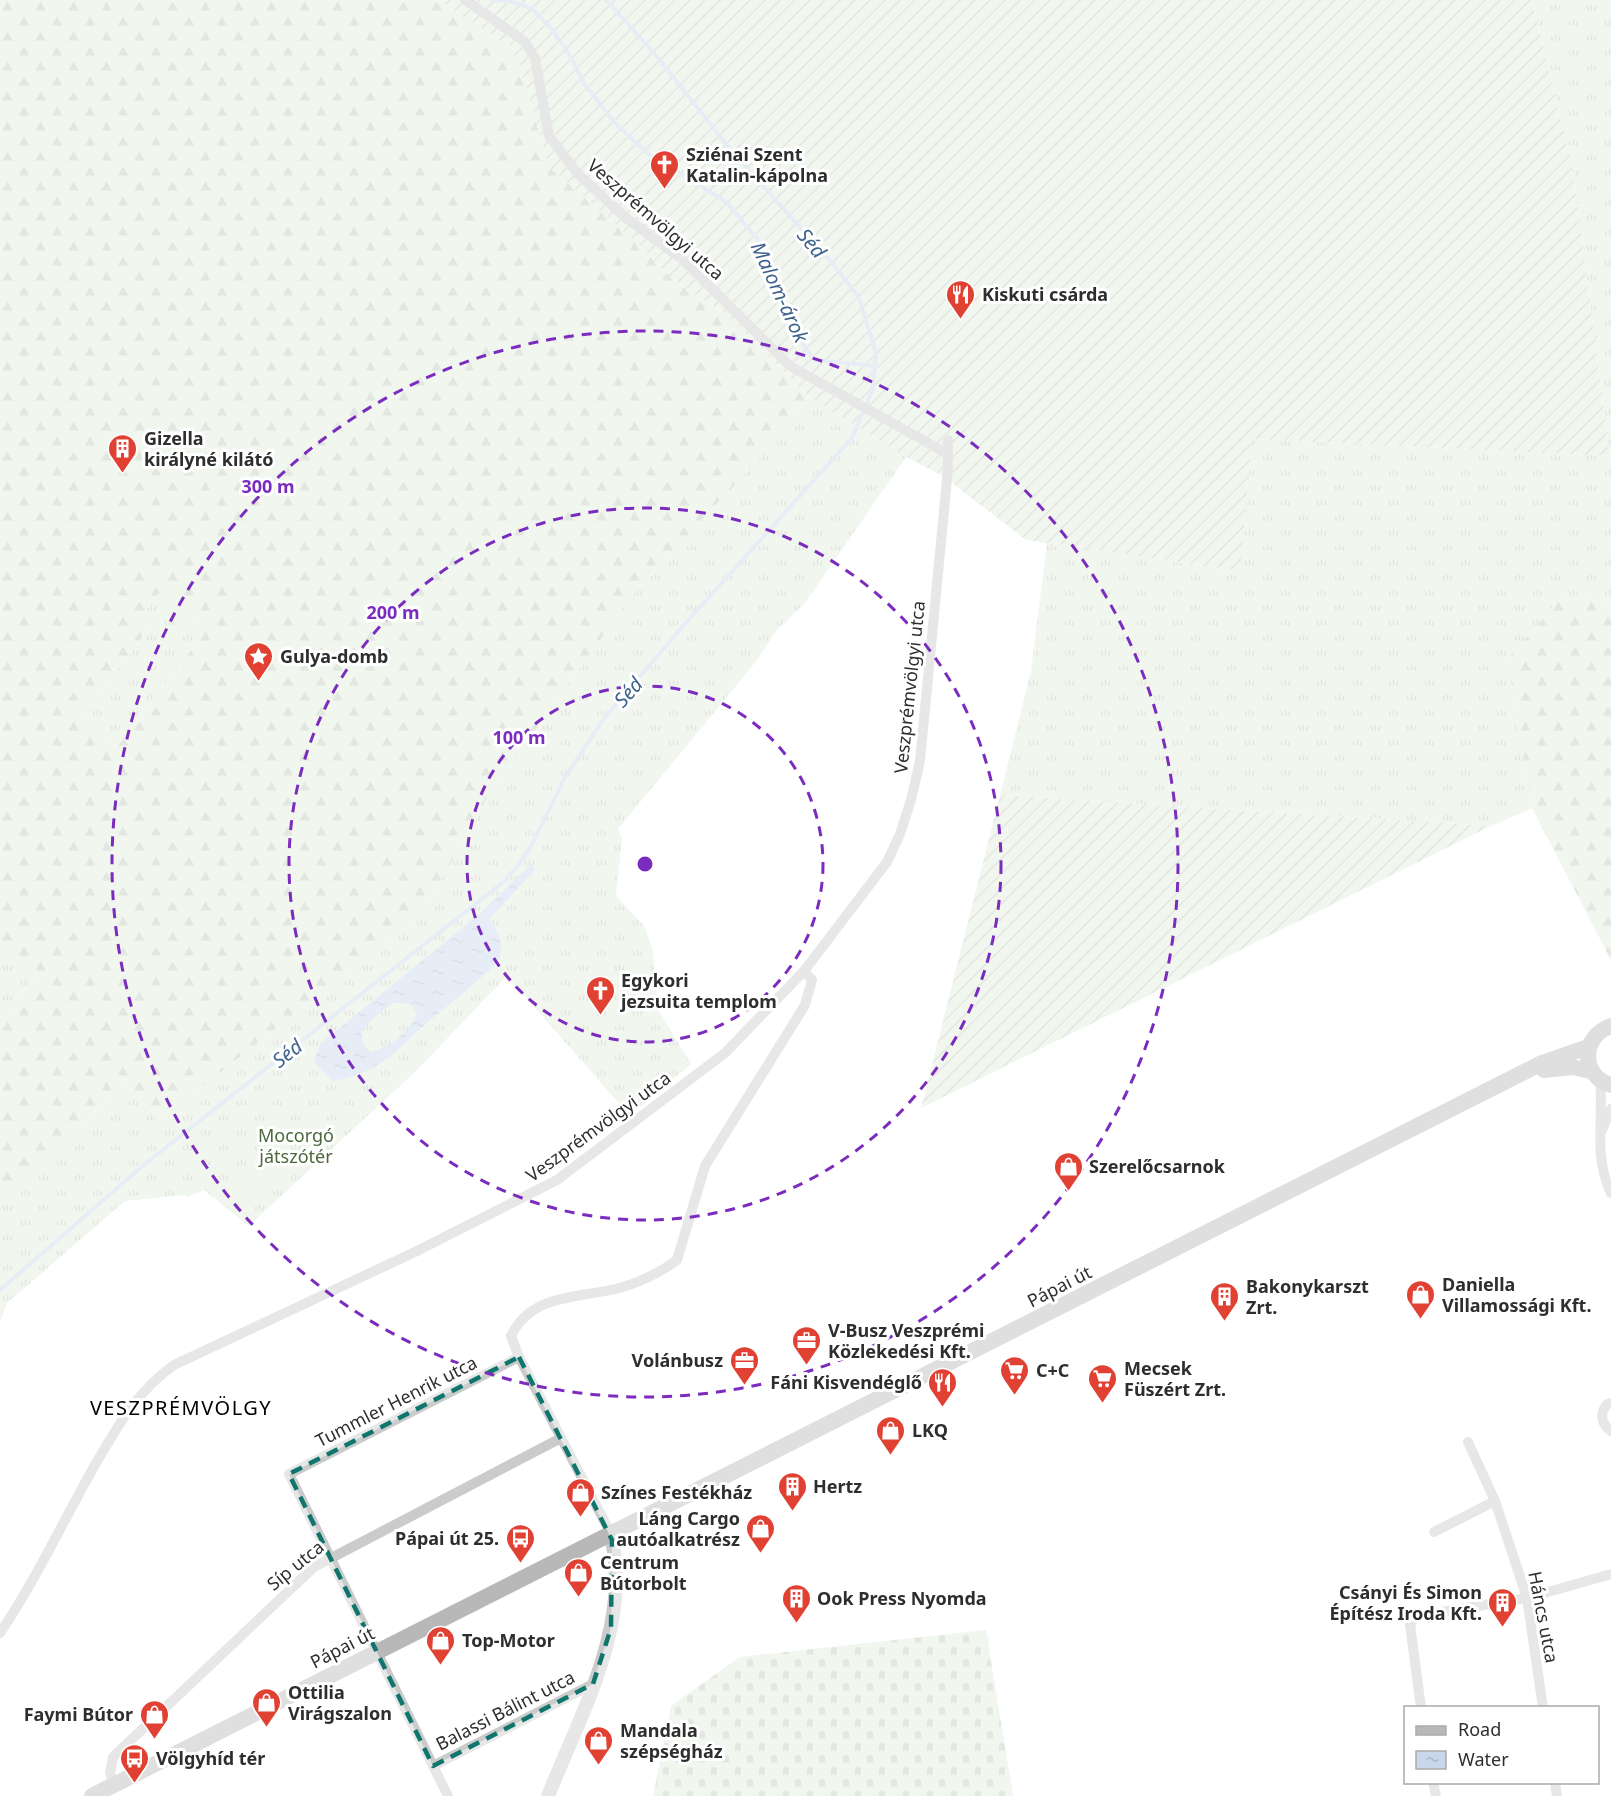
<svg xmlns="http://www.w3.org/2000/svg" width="1611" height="1796" font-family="'Noto Sans',sans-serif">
  <defs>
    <pattern id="grass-tufts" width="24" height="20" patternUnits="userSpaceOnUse" patternTransform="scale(1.5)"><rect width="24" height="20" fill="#e1ebdb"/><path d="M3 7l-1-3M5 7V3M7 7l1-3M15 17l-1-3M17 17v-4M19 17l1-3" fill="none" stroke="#c1cabc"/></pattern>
    <pattern id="forest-firs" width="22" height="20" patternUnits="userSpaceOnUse" patternTransform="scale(1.5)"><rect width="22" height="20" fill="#e1ebdb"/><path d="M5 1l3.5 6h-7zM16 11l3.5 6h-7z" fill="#c1cabc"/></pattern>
    <pattern id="cemetery-stones" width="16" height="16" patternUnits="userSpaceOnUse" patternTransform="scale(1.5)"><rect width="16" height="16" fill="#e1ebdb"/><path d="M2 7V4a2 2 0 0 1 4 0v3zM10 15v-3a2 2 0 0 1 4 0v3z" fill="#c1cabc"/></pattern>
    <pattern id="garden-furrows" width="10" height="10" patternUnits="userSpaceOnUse" patternTransform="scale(1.5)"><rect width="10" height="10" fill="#e1ebdb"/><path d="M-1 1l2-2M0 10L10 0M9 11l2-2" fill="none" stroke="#c1cabc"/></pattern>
    <pattern id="water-ripples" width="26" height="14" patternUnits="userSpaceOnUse" patternTransform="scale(1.5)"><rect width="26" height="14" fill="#c8d8ea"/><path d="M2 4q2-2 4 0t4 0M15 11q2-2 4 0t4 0" fill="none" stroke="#acbac9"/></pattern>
  </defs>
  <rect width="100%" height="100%" fill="#fff"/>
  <g fill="url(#grass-tufts)">
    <path d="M 1532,0 L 1611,0 L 1611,604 L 1566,593 L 1507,659 L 1532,808 L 1491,826 L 1000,795 L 1031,671 L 1047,543 L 1239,571 L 1252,439 L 1610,456 L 1573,170 Z"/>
    <path d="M 809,397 L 906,457 L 805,603 L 777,630 L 754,664 L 618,829 L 622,838 L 616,896 L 645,927 L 653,951 L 658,1009 L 691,1064 L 630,1116 L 507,976 L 417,1070 L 249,1226 L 204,1190 L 188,1197 L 184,1195 L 125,1201 L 7,1303 L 0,1322 L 0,1146 L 81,1125 L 126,1083 L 158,1121 L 422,914 L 489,795 L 630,598 L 751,467 Z"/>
    <path d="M 159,593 L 207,629 L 117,747 L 80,718 L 149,629 L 146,610 Z"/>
    <path d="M 0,944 L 38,970 L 0,1024 Z"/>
  </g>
  <g fill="url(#forest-firs)" fill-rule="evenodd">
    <path d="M 0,0 L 439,0 L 515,50 L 549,167 L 637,243 L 678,284 L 726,314 L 809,397 L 751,467 L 630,598 L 489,795 L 422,914 L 158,1121 L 126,1083 L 0,1199 L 0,1024 L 38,971 L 0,944 ZM 159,593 L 207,629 L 117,747 L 80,718 L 149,629 L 146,610 Z"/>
    <path d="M 1566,593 L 1611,604 L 1611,960 L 1532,808 L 1507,659 Z"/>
  </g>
  <path fill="url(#cemetery-stones)" d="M 986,1630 L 1013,1796 L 653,1796 L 671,1706 L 740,1657 Z"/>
  <g fill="url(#garden-furrows)">
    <path d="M 439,0 L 1532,0 L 1573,170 L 1610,456 L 1252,439 L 1240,571 L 1026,540 L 943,476 L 906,457 L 809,397 L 726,314 L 678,284 L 637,243 L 549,167 L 515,50 Z"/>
    <path d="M 1000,795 L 1491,826 L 921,1108 Z"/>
  </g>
  <path fill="#e1ebdb" d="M 260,1165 L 278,1182 L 245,1218 L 227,1201 Z"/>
  <path fill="url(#water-ripples)" fill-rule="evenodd" d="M 531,864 L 536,869 L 489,919 C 499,933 505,944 498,962 C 476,983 452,1002 428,1022 C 395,1051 379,1074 332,1081 L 314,1062 L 320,1044 L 478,915 ZM 393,1003 C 406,1003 413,1002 417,1015 C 407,1033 391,1047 371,1052 L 365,1047 L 361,1033 L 372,1019 Z"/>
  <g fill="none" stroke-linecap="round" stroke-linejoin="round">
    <g stroke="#c8d8ea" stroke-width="4">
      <path d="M 491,0 L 508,1 L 531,8 L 551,28 L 569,54 L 585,85 L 615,123 L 647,153 L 726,202 L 761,243 L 795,332 L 814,360 L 875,366"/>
      <path d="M 0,1290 L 146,1163 L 501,884 L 517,867 L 532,845 L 565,777 L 605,717 L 683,626 L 852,438 L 873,389 L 876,353 L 859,298 L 834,265 L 730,149 L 655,54 L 606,0"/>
    </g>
    <g stroke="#cbcbcb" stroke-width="10">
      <path d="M 465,0 L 524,41 L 535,58 L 549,136 L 578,174 L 626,218 L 682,259 L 790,366 L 948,454"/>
      <path d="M 1600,1080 C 1604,1118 1593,1157 1611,1193"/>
      <path d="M 1602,1130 L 1611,1109"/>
      <path d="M 1611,1403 L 1607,1404 C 1599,1415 1601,1423 1611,1431"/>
      <path d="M 1468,1442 L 1495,1501 L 1527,1598 L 1543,1708"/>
      <path d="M 610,1532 L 519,1357 L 511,1336 C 531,1294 577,1298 615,1289 C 636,1284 660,1273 677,1260 L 705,1166 L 805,1005 L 812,980 L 804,971"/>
      <path d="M 1434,1532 L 1495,1501"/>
      <path d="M 0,1633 C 36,1580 63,1521 95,1465 C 117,1427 138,1390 174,1365 L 417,1251 L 557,1180 L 725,1053 L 804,971 L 887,862 L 900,834 L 911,800 L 920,761 L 948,469 L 948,440"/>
      <path d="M 1421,1708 L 1410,1624 L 1417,1616 L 1527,1598 L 1611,1574"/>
      <path d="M 433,1766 L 593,1684"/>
      <path d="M 1433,1782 L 1436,1796"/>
      <path d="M 1555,1782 L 1557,1796"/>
      <path d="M 114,1786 L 110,1773 L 113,1757 L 314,1567 L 561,1438"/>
      <path d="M 448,1796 L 289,1474 L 519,1357"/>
    </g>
    <path stroke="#cbcbcb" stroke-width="14" d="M 548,1796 C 580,1715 634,1622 610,1532"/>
    <g stroke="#b8b8b8" stroke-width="16">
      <path d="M 1611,1026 C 1581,1036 1580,1076 1611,1085"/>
      <path d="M 1544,1070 L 1572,1067 L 1591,1071"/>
      <path d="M 92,1796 L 1542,1063 L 1588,1047"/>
    </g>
  </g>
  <path d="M0 0H1611V1796H0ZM 519,1357 L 612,1540 L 611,1628 L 593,1684 L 433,1766 L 289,1474 Z" fill="#fff" fill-opacity=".55" fill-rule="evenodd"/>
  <path fill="none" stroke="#0f766e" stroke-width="4.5" stroke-dasharray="12 8" stroke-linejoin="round" d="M 519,1357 L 612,1540 L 611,1628 L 593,1684 L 433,1766 L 289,1474 Z"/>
  <g fill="none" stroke="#7b2cbf" stroke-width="3" stroke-dasharray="10 8">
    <circle cx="645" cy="864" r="178"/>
    <circle cx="645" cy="864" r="356"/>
    <circle cx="645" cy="864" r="533"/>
  </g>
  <defs>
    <symbol id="church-pin" viewBox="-11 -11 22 30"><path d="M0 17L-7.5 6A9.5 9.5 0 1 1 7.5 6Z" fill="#e14133" stroke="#fff"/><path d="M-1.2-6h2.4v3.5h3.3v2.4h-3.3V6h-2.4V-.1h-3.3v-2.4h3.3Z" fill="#fff"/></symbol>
    <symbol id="restaurant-pin" viewBox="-11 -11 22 30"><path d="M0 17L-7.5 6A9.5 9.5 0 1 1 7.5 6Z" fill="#e14133" stroke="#fff"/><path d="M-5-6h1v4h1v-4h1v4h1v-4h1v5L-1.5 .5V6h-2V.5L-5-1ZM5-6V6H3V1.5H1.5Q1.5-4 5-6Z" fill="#fff"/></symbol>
    <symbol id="building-pin" viewBox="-11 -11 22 30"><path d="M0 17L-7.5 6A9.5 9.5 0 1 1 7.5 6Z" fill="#e14133" stroke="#fff"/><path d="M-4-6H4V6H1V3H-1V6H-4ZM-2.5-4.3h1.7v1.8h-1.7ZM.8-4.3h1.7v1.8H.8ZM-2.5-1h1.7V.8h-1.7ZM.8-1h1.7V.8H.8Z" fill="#fff"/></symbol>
    <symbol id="sight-pin" viewBox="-11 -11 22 30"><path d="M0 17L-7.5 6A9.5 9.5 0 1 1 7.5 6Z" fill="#e14133" stroke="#fff"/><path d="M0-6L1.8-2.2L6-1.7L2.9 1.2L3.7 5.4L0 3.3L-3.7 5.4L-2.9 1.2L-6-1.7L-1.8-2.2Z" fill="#fff"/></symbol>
    <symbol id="shop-pin" viewBox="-11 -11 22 30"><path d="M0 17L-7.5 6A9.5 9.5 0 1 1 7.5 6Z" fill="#e14133" stroke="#fff"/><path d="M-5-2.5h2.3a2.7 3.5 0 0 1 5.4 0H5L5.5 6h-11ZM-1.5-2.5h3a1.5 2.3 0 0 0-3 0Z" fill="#fff"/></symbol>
    <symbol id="office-pin" viewBox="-11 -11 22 30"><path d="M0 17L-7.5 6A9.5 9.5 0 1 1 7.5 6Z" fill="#e14133" stroke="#fff"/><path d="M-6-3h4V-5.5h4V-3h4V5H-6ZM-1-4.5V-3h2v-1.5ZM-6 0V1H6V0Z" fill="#fff"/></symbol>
    <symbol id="supermarket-pin" viewBox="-11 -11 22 30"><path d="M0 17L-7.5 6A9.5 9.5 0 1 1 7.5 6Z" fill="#e14133" stroke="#fff"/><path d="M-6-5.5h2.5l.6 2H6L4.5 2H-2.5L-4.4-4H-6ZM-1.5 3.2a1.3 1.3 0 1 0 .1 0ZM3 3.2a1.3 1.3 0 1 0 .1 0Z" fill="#fff"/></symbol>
    <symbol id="bus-pin" viewBox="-11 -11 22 30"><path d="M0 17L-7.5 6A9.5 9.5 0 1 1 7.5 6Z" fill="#e14133" stroke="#fff"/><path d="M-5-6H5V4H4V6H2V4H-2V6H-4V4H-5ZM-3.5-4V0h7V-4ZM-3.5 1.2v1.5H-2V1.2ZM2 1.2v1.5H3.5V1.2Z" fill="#fff"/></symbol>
  </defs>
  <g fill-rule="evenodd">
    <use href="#church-pin" x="648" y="148" width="33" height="45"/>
    <use href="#restaurant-pin" x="944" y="278" width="33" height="45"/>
    <use href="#building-pin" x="106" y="432" width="33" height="45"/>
    <use href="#sight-pin" x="242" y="640" width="33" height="45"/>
    <use href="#church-pin" x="584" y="974" width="33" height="45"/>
    <use href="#shop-pin" x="1052" y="1150" width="33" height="45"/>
    <use href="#shop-pin" x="1404" y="1278" width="33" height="45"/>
    <use href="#building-pin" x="1208" y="1280" width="33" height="45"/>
    <use href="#office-pin" x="790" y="1324" width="33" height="45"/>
    <use href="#office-pin" x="728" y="1344" width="33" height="45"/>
    <use href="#supermarket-pin" x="998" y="1354" width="33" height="45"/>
    <use href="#supermarket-pin" x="1086" y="1362" width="33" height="45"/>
    <use href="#restaurant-pin" x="926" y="1366" width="33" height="45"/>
    <use href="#shop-pin" x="874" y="1414" width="33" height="45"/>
    <use href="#building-pin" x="776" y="1470" width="33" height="45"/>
    <use href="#shop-pin" x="564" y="1476" width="33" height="45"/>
    <use href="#shop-pin" x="744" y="1512" width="33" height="45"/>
    <use href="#bus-pin" x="504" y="1522" width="33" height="45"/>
    <use href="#shop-pin" x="562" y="1556" width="33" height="45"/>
    <use href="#building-pin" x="780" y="1582" width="33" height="45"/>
    <use href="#building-pin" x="1486" y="1586" width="33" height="45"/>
    <use href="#shop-pin" x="424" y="1624" width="33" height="45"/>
    <use href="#shop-pin" x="250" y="1686" width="33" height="45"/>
    <use href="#shop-pin" x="138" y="1698" width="33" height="45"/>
    <use href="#shop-pin" x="582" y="1724" width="33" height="45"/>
    <use href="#bus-pin" x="118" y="1742" width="33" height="45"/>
  </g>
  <g text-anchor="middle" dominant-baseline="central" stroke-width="6" stroke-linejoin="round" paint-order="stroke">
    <g font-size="18" font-weight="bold" fill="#2e2e2e" stroke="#fff" text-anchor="start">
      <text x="686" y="154">Sziénai Szent<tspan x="686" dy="21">Katalin-kápolna</tspan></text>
      <text x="982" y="294">Kiskuti csárda</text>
      <text x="144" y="438">Gizella<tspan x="144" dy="21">királyné kilátó</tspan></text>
      <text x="280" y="656">Gulya-domb</text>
      <text x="621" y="980">Egykori<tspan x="621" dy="21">jezsuita templom</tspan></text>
      <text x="1089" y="1166">Szerelőcsarnok</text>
      <text x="1442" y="1284">Daniella<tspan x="1442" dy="21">Villamossági Kft.</tspan></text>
      <text x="1246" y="1286">Bakonykarszt<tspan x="1246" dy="21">Zrt.</tspan></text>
      <text x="828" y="1330">V-Busz Veszprémi<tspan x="828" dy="21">Közlekedési Kft.</tspan></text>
      <text x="723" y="1360" text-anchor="end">Volánbusz</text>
      <text x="1124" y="1368">Mecsek<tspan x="1124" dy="21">Füszért Zrt.</tspan></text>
      <text x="1036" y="1370">C+C</text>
      <text x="922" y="1382" text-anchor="end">Fáni Kisvendéglő</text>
      <text x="912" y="1430">LKQ</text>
      <text x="813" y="1486">Hertz</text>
      <text x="601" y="1492">Színes Festékház</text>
      <text x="740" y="1518" text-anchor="end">Láng Cargo<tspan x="740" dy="21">autóalkatrész</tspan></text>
      <text x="499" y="1538" text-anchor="end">Pápai út 25.</text>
      <text x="600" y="1562">Centrum<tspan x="600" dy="21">Bútorbolt</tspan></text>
      <text x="1482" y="1592" text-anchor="end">Csányi És Simon<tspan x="1482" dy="21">Építész Iroda Kft.</tspan></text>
      <text x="817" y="1598">Ook Press Nyomda</text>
      <text x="462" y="1640">Top-Motor</text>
      <text x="288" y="1692">Ottilia<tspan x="288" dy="21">Virágszalon</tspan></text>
      <text x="133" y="1714" text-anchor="end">Faymi Bútor</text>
      <text x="620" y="1730">Mandala<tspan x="620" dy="21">szépségház</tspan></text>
      <text x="156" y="1758">Völgyhíd tér</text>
    </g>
    <g font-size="18" fill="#2e2e2e" stroke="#fff">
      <text transform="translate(656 219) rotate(41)">Veszprémvölgyi utca</text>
      <text transform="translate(909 687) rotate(-84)">Veszprémvölgyi utca</text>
      <text transform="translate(598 1126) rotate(-36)">Veszprémvölgyi utca</text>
      <text transform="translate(1059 1286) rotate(-27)">Pápai út</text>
      <text transform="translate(396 1401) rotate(-27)">Tummler Henrik utca</text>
      <text transform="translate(295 1565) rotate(-39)">Síp utca</text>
      <text transform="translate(1544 1617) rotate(79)">Háncs utca</text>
      <text transform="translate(342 1647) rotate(-27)">Pápai út</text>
      <text transform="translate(505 1710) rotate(-27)">Balassi Bálint utca</text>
    </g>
    <g font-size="18" fill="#4a683c" stroke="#fff">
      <text x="296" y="1135">Mocorgó<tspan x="296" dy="21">játszótér</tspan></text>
    </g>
    <g font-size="20" font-style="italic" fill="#3e638e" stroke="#fff">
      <text transform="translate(812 243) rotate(50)">Séd</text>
      <text transform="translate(780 292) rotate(65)">Malom-árok</text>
      <text transform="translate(628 692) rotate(-49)">Séd</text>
      <text transform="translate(287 1053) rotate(-38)">Séd</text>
    </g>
    <g font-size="20" letter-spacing="1.5" fill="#000" stroke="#fff">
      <text x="181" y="1407">VESZPRÉMVÖLGY</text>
    </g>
  </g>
  <circle cx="645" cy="864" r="9" fill="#7b2cbf" stroke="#fff" stroke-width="3"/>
  <g font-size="18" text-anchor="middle" font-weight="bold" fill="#7b2cbf" stroke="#fff" stroke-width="6" stroke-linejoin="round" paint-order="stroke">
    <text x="268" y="493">300 m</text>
    <text x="393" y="619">200 m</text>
    <text x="519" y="744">100 m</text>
  </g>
  <rect x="1404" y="1706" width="195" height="78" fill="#ffffff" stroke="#ababab" stroke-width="1.5"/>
  <rect x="1416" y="1726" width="30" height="9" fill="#b8b8b8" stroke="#ababab" stroke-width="1.5"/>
  <text x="1458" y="1736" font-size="18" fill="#2e2e2e">Road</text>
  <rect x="1416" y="1751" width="30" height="18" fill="url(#water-ripples)" stroke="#ababab" stroke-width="1.5"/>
  <text x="1458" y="1766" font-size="18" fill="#2e2e2e">Water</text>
</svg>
